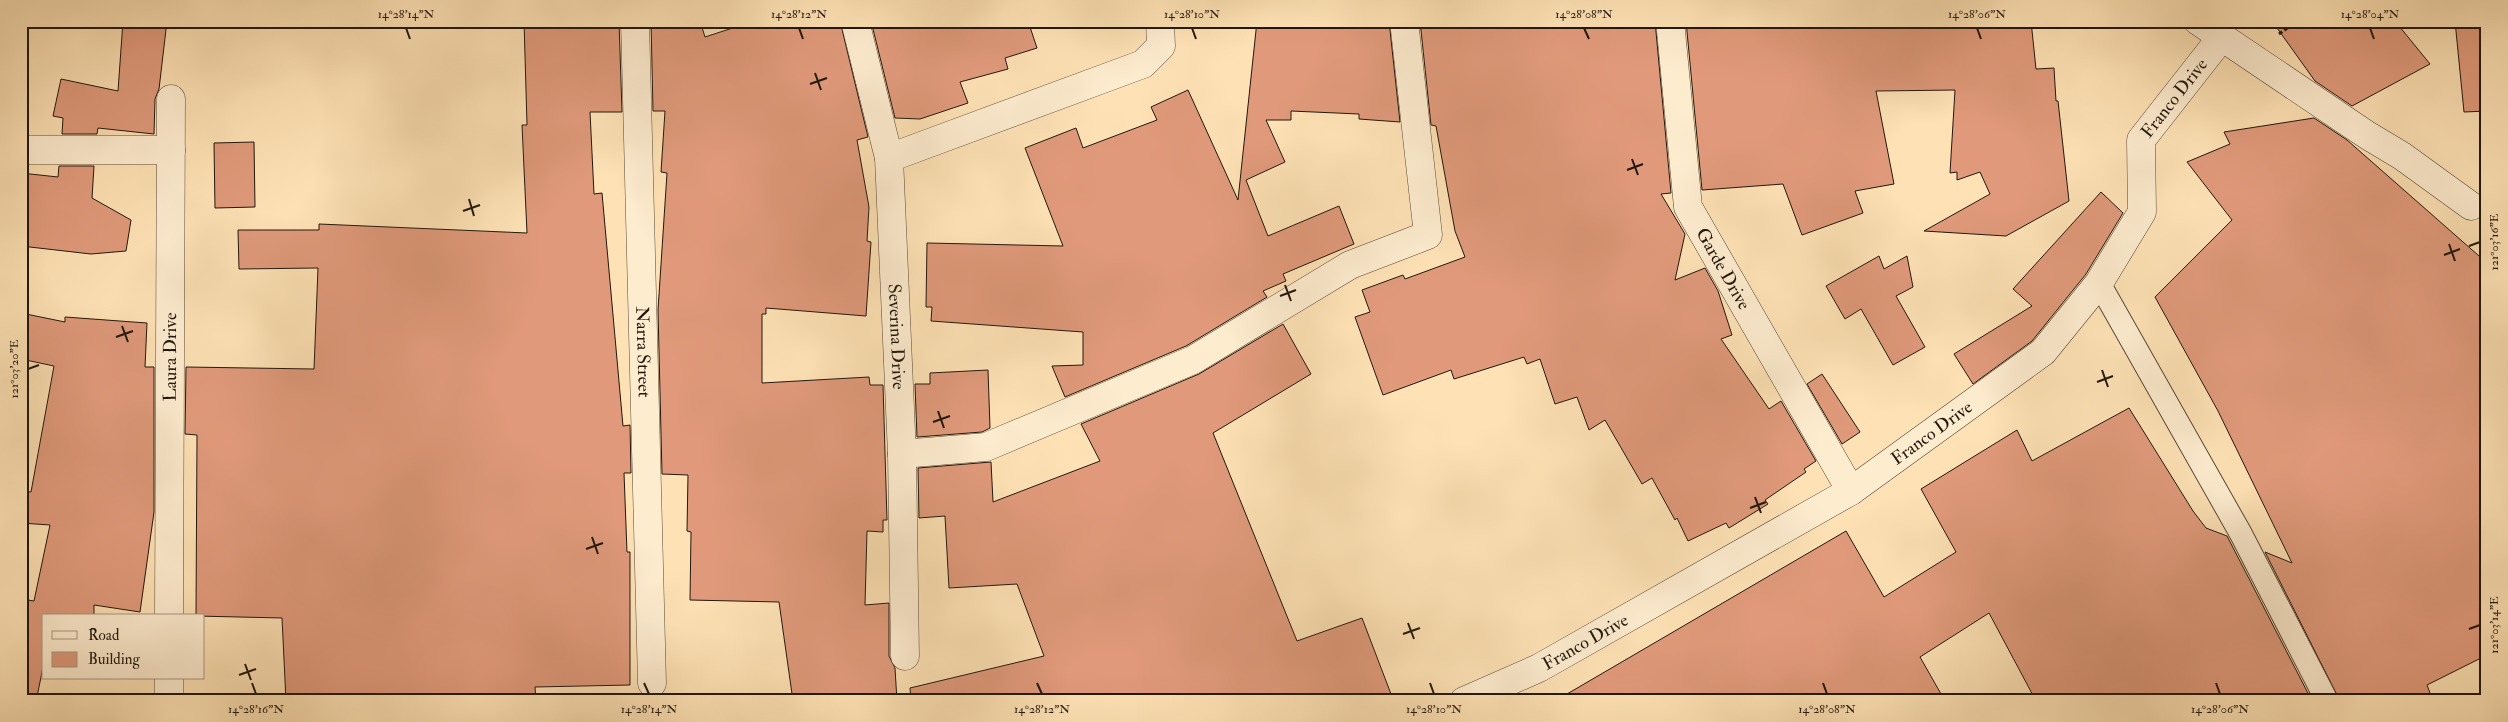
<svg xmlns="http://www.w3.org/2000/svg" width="2508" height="722" font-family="'IM FELL Double Pica',serif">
  <rect width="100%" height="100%" fill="#fee2b5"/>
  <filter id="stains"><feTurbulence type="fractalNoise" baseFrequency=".004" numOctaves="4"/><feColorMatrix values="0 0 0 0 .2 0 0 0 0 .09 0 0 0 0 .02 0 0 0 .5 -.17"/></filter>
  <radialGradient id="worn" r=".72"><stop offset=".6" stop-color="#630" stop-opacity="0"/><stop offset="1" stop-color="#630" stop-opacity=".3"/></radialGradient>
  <g fill="#e09a7b" stroke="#21170e">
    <path d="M 123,21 L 167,21 L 159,89 L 155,99 L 154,134 L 98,128 L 97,134 L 62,134 L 63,118 L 53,116 L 61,79 L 118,91 Z"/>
    <path d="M 524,21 L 619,21 L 622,112 L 590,112 L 594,194 L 602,193 L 623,426 L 630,425 L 631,473 L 624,473 L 627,552 L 630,552 L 630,685 L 535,687 L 536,701 L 286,701 L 282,618 L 196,616 L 197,435 L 185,434 L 186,367 L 314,369 L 318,268 L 239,269 L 238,230 L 319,230 L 319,224 L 527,233 L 522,125 L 527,125 Z"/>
    <path d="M 651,21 L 700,21 L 705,37 L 754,21 L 840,21 L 868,137 L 857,140 L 869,207 L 867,241 L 871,242 L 866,316 L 766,308 L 766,314 L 762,314 L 762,383 L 869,377 L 870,385 L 883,385 L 887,520 L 883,520 L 883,532 L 867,531 L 865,605 L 889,603 L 889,656 L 895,668 L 897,701 L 793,701 L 779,602 L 690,600 L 691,532 L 687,531 L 688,475 L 662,474 L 658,310 L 667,173 L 661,172 L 665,111 L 653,111 Z"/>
    <path d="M 871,21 L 1028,21 L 1037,48 L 1005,58 L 1008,69 L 960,82 L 968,103 L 920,119 L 895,118 Z"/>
    <path d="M 1257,21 L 1389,21 L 1400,122 L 1359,119 L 1359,114 L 1291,111 L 1291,120 L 1266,120 L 1285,162 L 1246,180 L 1268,236 L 1339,206 L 1354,244 L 1283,274 L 1286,281 L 1263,291 L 1267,297 L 1186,346 L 1065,397 L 1052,366 L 1083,365 L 1083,332 L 931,321 L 932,307 L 926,307 L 927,243 L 1063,246 L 1025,148 L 1076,128 L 1083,148 L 1157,120 L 1151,107 L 1188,90 L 1238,200 Z"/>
    <path d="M 1420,21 L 1655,21 L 1671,193 L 1661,194 L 1685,234 L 1675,280 L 1705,268 L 1718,291 L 1732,335 L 1721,339 L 1769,409 L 1781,401 L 1816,461 L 1804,469 L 1806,472 L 1765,500 L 1768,504 L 1729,528 L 1726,523 L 1688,541 L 1677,518 L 1675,520 L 1652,478 L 1642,484 L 1605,420 L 1589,430 L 1577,397 L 1555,404 L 1540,359 L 1527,364 L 1524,357 L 1454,379 L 1451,370 L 1383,395 L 1355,317 L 1370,312 L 1362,290 L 1403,275 L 1405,279 L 1465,257 L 1455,231 L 1436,126 L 1431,125 Z"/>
    <path d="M 1686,21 L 2031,21 L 2036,69 L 2054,68 L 2056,101 L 2058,101 L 2069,201 L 2006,236 L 1924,231 L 1990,194 L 1980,172 L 1957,180 L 1957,172 L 1950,173 L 1955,90 L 1876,91 L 1894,184 L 1855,191 L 1863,213 L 1802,235 L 1783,184 L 1702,190 Z"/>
    <path d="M 2272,21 L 2395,21 L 2430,64 L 2352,106 L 2315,81 Z"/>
    <path d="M 2455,21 L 2487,21 L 2487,111 L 2464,112 Z"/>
    <path d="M 2314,118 L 2347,140 L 2487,263 L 2487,655 L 2427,685 L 2433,701 L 2340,701 L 2265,552 L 2292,563 L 2218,411 L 2155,297 L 2232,220 L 2187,162 L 2230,144 L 2224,132 Z"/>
    <path d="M 254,142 L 255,207 L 215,208 L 214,143 Z"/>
    <path d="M 59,166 L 94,166 L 92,198 L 131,220 L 126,251 L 91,254 L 21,246 L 21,173 L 58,177 Z"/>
    <path d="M 2101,192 L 2123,213 L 2086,274 L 2032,341 L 1973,384 L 1954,354 L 2032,306 L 2013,289 Z"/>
    <path d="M 1879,256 L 1884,269 L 1907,256 L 1913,287 L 1896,296 L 1925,347 L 1893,365 L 1861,309 L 1845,319 L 1826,286 Z"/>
    <path d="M 21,313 L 65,322 L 65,317 L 147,323 L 145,367 L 154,367 L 154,512 L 140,612 L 94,605 L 94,616 L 44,616 L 44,662 L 37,697 L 21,695 L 21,599 L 34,601 L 50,525 L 21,523 L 21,491 L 31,492 L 54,366 L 21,359 Z"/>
    <path d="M 1283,324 L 1311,374 L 1213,433 L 1297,641 L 1362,618 L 1391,694 L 1373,701 L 911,701 L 910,688 L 1044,656 L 1017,584 L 949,588 L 945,516 L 919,518 L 918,468 L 991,462 L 993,502 L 1100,461 L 1081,424 L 1199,374 Z"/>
    <path d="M 988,370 L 990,428 L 982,432 L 917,437 L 915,384 L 930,384 L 930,373 Z"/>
    <path d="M 1822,374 L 1860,432 L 1842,444 L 1807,384 Z"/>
    <path d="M 2129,408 L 2193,511 L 2206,528 L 2227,536 L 2312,701 L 2036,701 L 1989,613 L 1920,657 L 1945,701 L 1555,701 L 1846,531 L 1884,597 L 1956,552 L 1921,489 L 2017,430 L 2032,461 Z"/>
  </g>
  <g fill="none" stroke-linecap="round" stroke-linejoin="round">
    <defs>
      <path id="lane" d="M 2099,283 L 2241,534 L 2327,701"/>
      <g id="street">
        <path id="s1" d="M 635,21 L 652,683"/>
        <path id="s2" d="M 855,21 L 889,158 L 902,454 L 905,656"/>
        <path id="s3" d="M 1670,21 L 1688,207 L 1851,491"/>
        <path d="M 2198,21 L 2367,135 L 2402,156 L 2471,206"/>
        <path d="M 21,150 L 171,150"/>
        <path d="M 889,158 L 1143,64 L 1161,46 L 1160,21"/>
        <path d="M 902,454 L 986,447 L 1193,360 L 1350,265 L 1428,235 L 1404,21"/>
        <path id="s4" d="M 169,616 L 171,99"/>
        <path d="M 169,701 L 169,678"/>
        <path id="s5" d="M 1464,701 L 1539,668 L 1851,491 L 2043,352 L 2099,283 L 2142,212 L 2141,140 L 2221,38"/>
      </g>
    </defs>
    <use href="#lane" stroke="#584a38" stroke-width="24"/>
    <use href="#street" stroke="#584a38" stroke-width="29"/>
    <path stroke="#21170e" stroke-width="3" stroke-dasharray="4 2.5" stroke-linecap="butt" d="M 2279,34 L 2297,21"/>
    <use href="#lane" stroke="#feeccf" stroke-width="22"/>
    <use href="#street" stroke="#feeccf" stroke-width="28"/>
  </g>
  <path fill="none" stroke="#21170e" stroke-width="2" d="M 406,28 L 410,39M 799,28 L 803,39M 1192,28 L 1196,39M 1584,28 L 1589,39M 1977,28 L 1981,39M 2370,28 L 2374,39M 815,73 L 821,90M 810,84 L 827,78M 1632,159 L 1638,175M 1627,170 L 1643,164M 469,199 L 474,216M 463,211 L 480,205M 2449,244 L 2455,261M 2469,246 L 2480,242M 2444,255 L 2460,249M 1285,285 L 1291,301M 1280,296 L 1296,290M 122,326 L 128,342M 116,337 L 133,331M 28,369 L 39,365M 2102,370 L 2108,387M 2097,382 L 2113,376M 938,411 L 944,428M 933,422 L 950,416M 1755,497 L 1761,513M 1750,508 L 1766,502M 592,537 L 598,554M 586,549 L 603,543M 1408,623 L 1414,639M 2469,629 L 2480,625M 1403,634 L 1420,628M 245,664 L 251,680M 239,675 L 256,669M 252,683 L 256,694M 644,683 L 649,694M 1037,683 L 1042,694M 1430,683 L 1434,694M 1823,683 L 1827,694M 2216,683 L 2220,694"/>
  <g text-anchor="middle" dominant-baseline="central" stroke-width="4.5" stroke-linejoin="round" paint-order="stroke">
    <g font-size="18" fill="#21170e" stroke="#feeccf">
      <text stroke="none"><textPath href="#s5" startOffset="975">Franco Drive</textPath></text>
      <text stroke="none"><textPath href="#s3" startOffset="258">Garde Drive</textPath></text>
      <text stroke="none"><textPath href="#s2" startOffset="320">Severina Drive</textPath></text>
      <text stroke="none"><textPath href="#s1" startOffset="331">Narra Street</textPath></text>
      <text stroke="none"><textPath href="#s4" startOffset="259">Laura Drive</textPath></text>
      <text stroke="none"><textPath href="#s5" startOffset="540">Franco Drive</textPath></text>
      <text stroke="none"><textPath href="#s5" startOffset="135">Franco Drive</textPath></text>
    </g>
  </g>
  <rect width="2508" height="722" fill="none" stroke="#fee2b5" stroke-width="55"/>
  <rect x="42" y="614" width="162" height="65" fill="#feeccf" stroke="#a69782"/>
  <rect x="52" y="631" width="25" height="8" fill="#feeccf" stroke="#a69782"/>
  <text x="88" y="640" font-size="15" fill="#21170e">Road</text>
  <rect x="52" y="652" width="25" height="15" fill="#e09a7b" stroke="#a69782"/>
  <text x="88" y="664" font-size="15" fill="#21170e">Building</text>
  <rect x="28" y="28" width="2452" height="666" fill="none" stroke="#21170e" stroke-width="2"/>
  <g font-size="12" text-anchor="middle" fill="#21170e">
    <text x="406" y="18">14°28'14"N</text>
    <text x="799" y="18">14°28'12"N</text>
    <text x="1192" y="18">14°28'10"N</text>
    <text x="1584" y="18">14°28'08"N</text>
    <text x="1977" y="18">14°28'06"N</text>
    <text x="2370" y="18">14°28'04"N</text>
    <text transform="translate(2494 242) rotate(-90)" y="4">121°03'16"E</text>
    <text transform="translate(14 369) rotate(-90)" y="4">121°03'20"E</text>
    <text transform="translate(2494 625) rotate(-90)" y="4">121°03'14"E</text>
    <text x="256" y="713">14°28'16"N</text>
    <text x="649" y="713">14°28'14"N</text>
    <text x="1042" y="713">14°28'12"N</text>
    <text x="1434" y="713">14°28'10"N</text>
    <text x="1827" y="713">14°28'08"N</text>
    <text x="2220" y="713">14°28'06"N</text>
  </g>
  <rect width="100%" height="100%" filter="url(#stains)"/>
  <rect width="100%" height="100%" fill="url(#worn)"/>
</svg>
